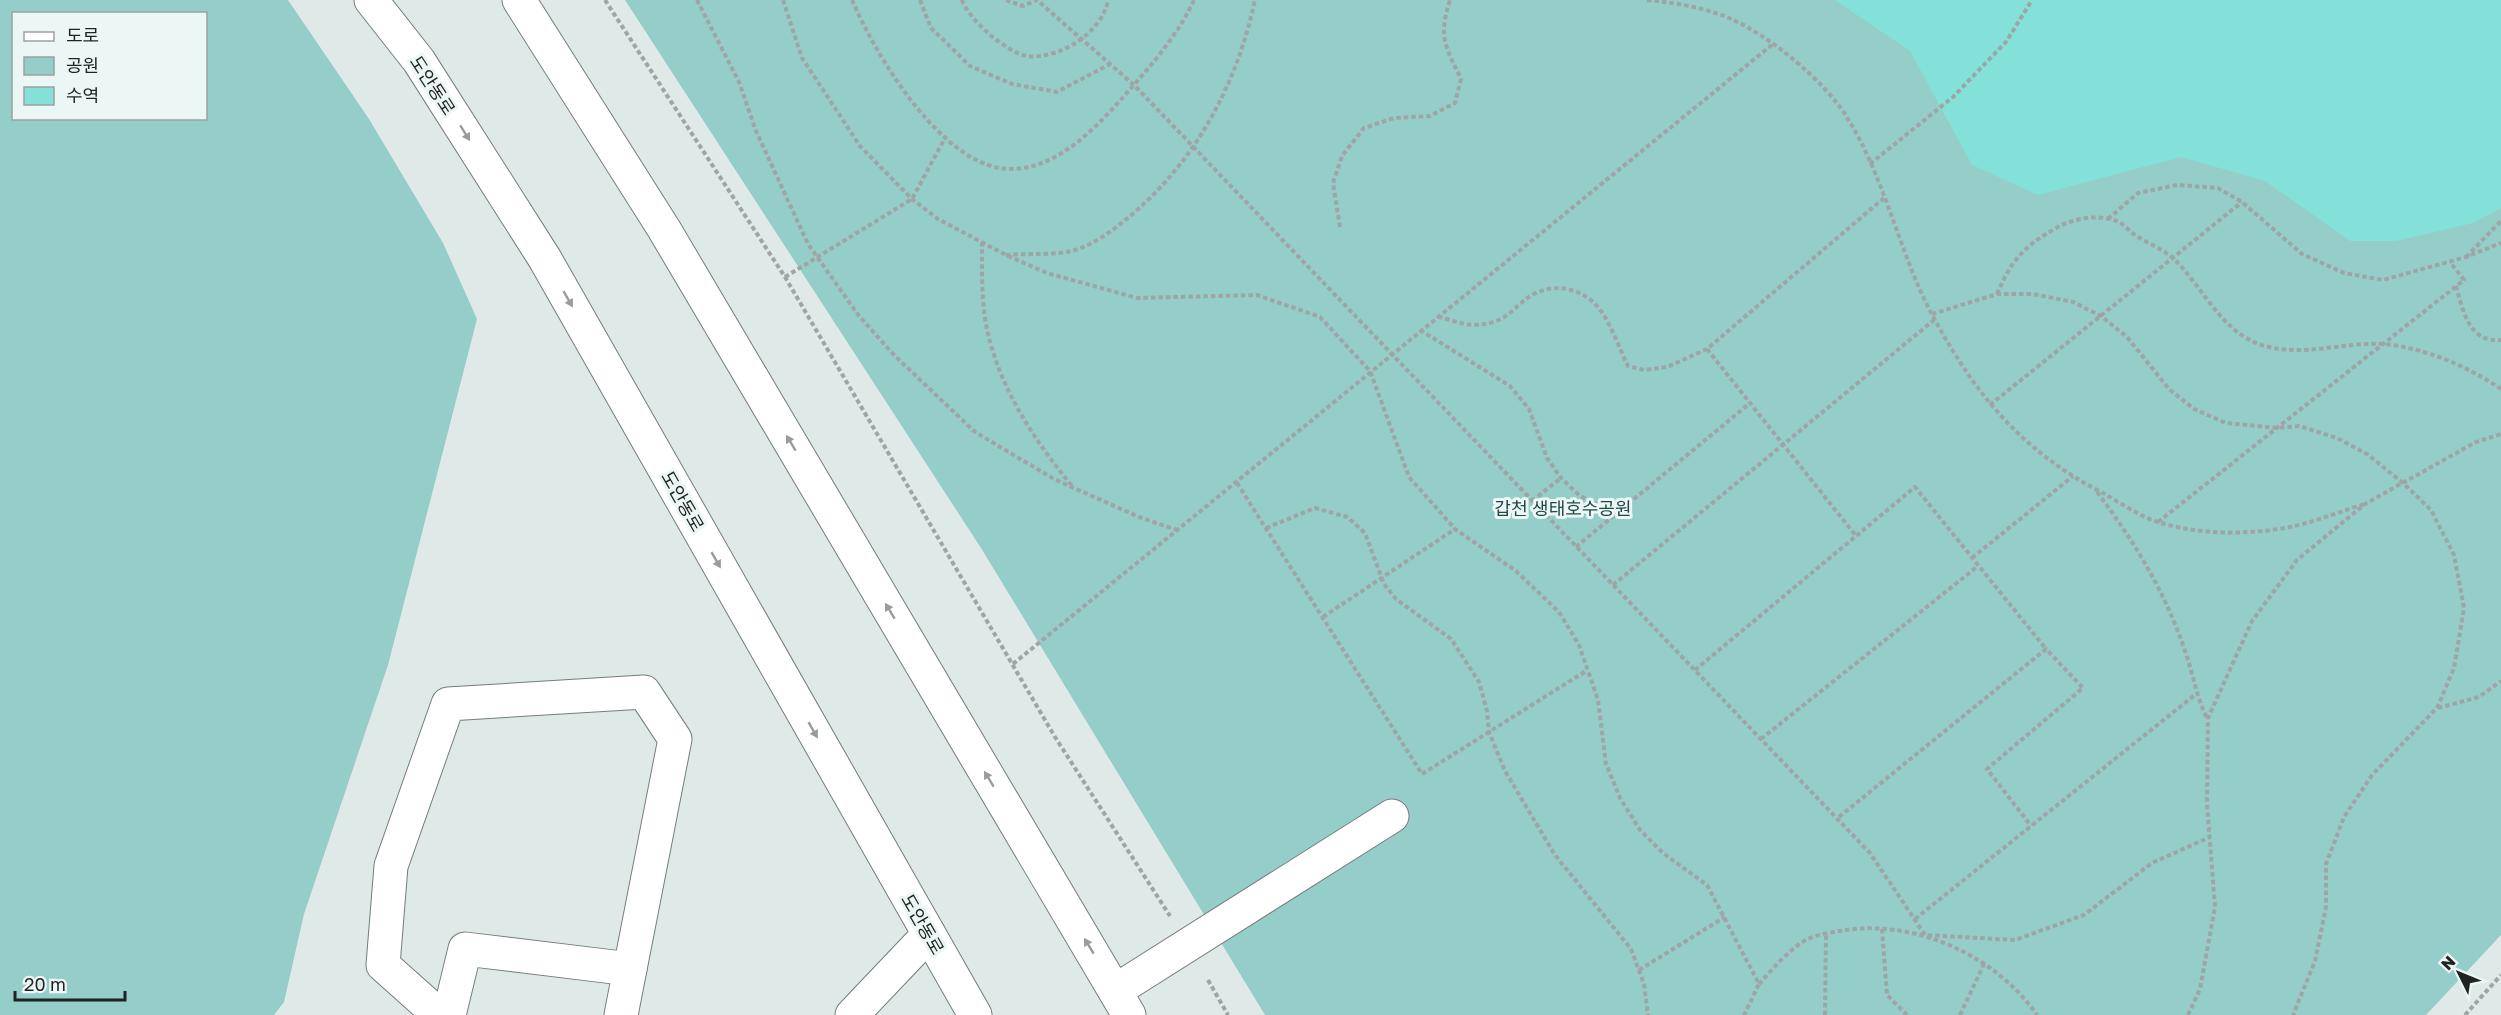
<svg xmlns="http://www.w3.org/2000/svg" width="2501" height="1015" font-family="'Golos Text','Noto Sans KR',sans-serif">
  <rect width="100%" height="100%" fill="#dfe9e8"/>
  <g fill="#95cdc8" fill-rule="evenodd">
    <path d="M 0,0 L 288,0 L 369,119 L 443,243 L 477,319 L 388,665 L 304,914 L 284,1002 L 274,1015 L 0,1015 ZM 14,14 L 206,14 L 206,118 L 14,118 Z"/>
    <path d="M 625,0 L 2501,0 L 2501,935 L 2426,1015 L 1265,1015 L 981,548 Z"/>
  </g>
  <path fill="#83e1d9" d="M 1835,0 L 2501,0 L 2501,208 L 2473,223 L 2396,241 L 2350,241 L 2265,181 L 2181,157 L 2038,195 L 1972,165 L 1910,51 Z"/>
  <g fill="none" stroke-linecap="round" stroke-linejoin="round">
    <defs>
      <g id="minor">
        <path d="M 1115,991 L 1392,816"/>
        <path d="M 439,1015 L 383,965 L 391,866 L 448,704 L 644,692 L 675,739 L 621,1015"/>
        <path d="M 449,1015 L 465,949 L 630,969"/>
        <path d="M 852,1015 L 929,934"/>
      </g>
      <g id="major">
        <path d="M 371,0 L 419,61 L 545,259 L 975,1015"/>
        <path d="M 519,0 L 664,229 L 1129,1015"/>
      </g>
    </defs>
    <use href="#minor" stroke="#747d7c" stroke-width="35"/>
    <use href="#major" stroke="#747d7c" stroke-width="35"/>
    <g stroke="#9ea5a4" stroke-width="4" stroke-dasharray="4.5 3" stroke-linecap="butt">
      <path d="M 605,0 L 785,277 L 1055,737 L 1170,916"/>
      <path d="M 697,0 L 739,82 L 756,131 L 808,244 L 859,316 L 895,356 L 975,432 L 1054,479 L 1139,517 L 1177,530"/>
      <path d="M 783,0 L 802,58 L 860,146 L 912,199 L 938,219 L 1006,255 L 1047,273 L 1137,298 L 1257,295 L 1320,317 L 1370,371 L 1409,477 L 1455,529 L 1516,571 L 1559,612 L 1579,645 L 1598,700 L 1606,764 L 1620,798 L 1640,830 L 1663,853 L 1707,885 L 1759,984 L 1744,1015"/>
      <path d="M 852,0 C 875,54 944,171 1012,169 C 1058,168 1096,128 1124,96 C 1150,67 1178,35 1194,0"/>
      <path d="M 920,0 L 931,28 L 970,66 L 1012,84 L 1057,92 L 1110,64"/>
      <path d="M 962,0 C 968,19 1007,53 1027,56 C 1059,60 1103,32 1108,0"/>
      <path d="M 1006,0 L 1023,6 L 1037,0 L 1134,85 L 1870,853 L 1925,935 L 2015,940 L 2084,915 L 2152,863 L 2210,837"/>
      <path d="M 1647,0 C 1675,3 1703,7 1729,18 C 1769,35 1826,82 1848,119 C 1887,182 1900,258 1936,322 C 1978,398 2024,452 2101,492 C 2119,502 2139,516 2158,522 C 2199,535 2248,535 2290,527 C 2315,522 2341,511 2365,504"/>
      <path d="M 1870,164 L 1953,97 L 2006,42 L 2032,0"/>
      <path d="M 2108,219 L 2138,193 L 2177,185 L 2218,188 L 2242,202 L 2302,254 L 2344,273 L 2383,280 L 2466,257 L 2501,243"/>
      <path d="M 1340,227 L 1333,183 L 1342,156 L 1364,128 L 1394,118 L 1430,116 L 1455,103 L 1461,79 C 1445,45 1438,38 1450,0"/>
      <path d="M 982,242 C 982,272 981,304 988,334 C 1002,392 1035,441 1072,486"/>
      <path d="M 1006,255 C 1028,253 1055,256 1075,250 C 1095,244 1113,230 1129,217 C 1196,161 1237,84 1255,0"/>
      <path d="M 2466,257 L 2501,221"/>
      <path d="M 785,277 L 912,199 L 946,136"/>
      <path d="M 2456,286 C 2463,311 2469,343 2501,340"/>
      <path d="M 1997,294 C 2011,261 2024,246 2056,228 C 2074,218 2097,214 2117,221 C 2124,224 2129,231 2135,235 C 2147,243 2163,249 2174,259 C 2205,289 2223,337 2269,347 C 2307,356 2345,342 2382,344 C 2423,347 2467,366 2501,389"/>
      <path d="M 1932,314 L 1997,294 L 2033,294 L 2073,302 L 2101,316 L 2127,337 L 2169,389 L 2194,409 L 2226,423 L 2277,428 L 2299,426 L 2337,438 L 2367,454 L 2403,483 L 2431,510 L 2454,555 L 2464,608 L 2454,668 L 2437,708 L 2372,775 L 2344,817 L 2326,864 L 2326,907 L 2315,961 L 2293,1015"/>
      <path d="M 1438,316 C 1458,323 1475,329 1496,321 C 1511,316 1520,301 1534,294 C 1555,283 1580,288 1596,305 C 1611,321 1618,347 1628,366 L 1644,370 L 1667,367 L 1707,349 L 1884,198"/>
      <path d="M 1420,330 L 1510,386 L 1529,409 L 1547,458 L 1561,478 L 1580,496 L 1616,514"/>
      <path d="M 1707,349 L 1856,536"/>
      <path d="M 1990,405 L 2242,202"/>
      <path d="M 1237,483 L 1422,774 L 1586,671"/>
      <path d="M 2097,492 C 2134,541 2164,590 2184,648 C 2193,672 2195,694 2207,718"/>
      <path d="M 1532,501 L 1561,478"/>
      <path d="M 2158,522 L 2464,280 L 2450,262"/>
      <path d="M 1266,528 L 1315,508 L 1347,517 L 1365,533 L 1384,584 L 1396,599 L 1451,639 L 1479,682 L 1487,711 L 1489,732 L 1505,771 L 1555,855 L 1631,949 L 1644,984 L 1648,1015"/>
      <path d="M 1576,547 L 1750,403"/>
      <path d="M 1972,558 L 2073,476"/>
      <path d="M 1613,585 L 1934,320"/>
      <path d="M 1323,617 L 1455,529"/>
      <path d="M 1013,664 L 1773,44"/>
      <path d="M 1695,670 L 1915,487 L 2046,649"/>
      <path d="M 2438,708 L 2479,697 L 2501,681"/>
      <path d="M 1761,739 L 1978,566"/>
      <path d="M 1839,817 L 2046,649 L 2083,688 L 1987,769 L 2031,826"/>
      <path d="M 1915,919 L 2196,694"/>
      <path d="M 1882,929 L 1887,995 L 1907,1015"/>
      <path d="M 1639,970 L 1725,917"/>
      <path d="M 1208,980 L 1228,1015"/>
      <path d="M 1759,984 C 1773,969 1788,950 1806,940 C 1818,934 1833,932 1846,930 C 1917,920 1996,956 2037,1015"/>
      <path d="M 1825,1015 L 1826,934"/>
      <path d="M 1960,1015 L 1984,964"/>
      <path d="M 2188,1015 L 2200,989 L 2215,907 L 2207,804 L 2208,718 L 2252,621 L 2297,560 L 2365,504 L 2476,442 L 2501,434"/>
      <path d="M 2465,1015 L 2501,975"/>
    </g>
    <use href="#minor" stroke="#fff" stroke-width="33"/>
    <use href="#major" stroke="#fff" stroke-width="33"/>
  </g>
  <defs><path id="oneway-solid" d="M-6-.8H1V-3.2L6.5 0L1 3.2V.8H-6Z" transform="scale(1.5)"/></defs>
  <g fill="#9a9c9c">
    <use href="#oneway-solid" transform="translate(465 133) rotate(58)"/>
    <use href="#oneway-solid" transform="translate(568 299) rotate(60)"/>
    <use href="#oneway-solid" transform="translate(791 443) rotate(-121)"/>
    <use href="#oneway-solid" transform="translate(716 560) rotate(60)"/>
    <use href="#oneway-solid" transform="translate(890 611) rotate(-121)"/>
    <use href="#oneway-solid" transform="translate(813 730) rotate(60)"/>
    <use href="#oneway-solid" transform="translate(989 779) rotate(-121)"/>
    <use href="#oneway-solid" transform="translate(1089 946) rotate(-121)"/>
  </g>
  <g text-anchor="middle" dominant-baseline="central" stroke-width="6" stroke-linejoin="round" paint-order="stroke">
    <g font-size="18" fill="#1f2322" stroke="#ecf7f5">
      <text transform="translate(433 85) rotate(57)">도안동로</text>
      <text transform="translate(683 501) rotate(60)">도안동로</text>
      <text transform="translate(923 924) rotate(60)">도안동로</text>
    </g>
    <g font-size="18" fill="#1e4946" stroke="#ecf7f5">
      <text x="1563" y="508">갑천 생태호수공원</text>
    </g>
  </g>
  <rect x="12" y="12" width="195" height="108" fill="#ecf7f5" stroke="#9aa2a1" stroke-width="1.5"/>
  <rect x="24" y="32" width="30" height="9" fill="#ffffff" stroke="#9aa2a1" stroke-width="1.5"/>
  <text x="66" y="42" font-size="18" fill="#1f2322">도로</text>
  <rect x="24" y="57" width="30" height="18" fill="#95cdc8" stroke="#9aa2a1" stroke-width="1.5"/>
  <text x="66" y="72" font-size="18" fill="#1f2322">공원</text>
  <rect x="24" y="87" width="30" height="18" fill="#83e1d9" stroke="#9aa2a1" stroke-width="1.5"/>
  <text x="66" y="102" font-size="18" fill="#1f2322">수역</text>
  <g transform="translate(2459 973) rotate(313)" stroke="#ecf7f5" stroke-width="4.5" paint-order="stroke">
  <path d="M0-4.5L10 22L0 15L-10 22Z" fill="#1f2322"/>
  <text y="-9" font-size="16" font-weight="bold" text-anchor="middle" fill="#1f2322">N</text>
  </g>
  <path d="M15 991v9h110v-9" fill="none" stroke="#1f2322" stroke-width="3"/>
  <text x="24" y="991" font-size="18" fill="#1f2322" stroke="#ecf7f5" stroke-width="4.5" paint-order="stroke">20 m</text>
</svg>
